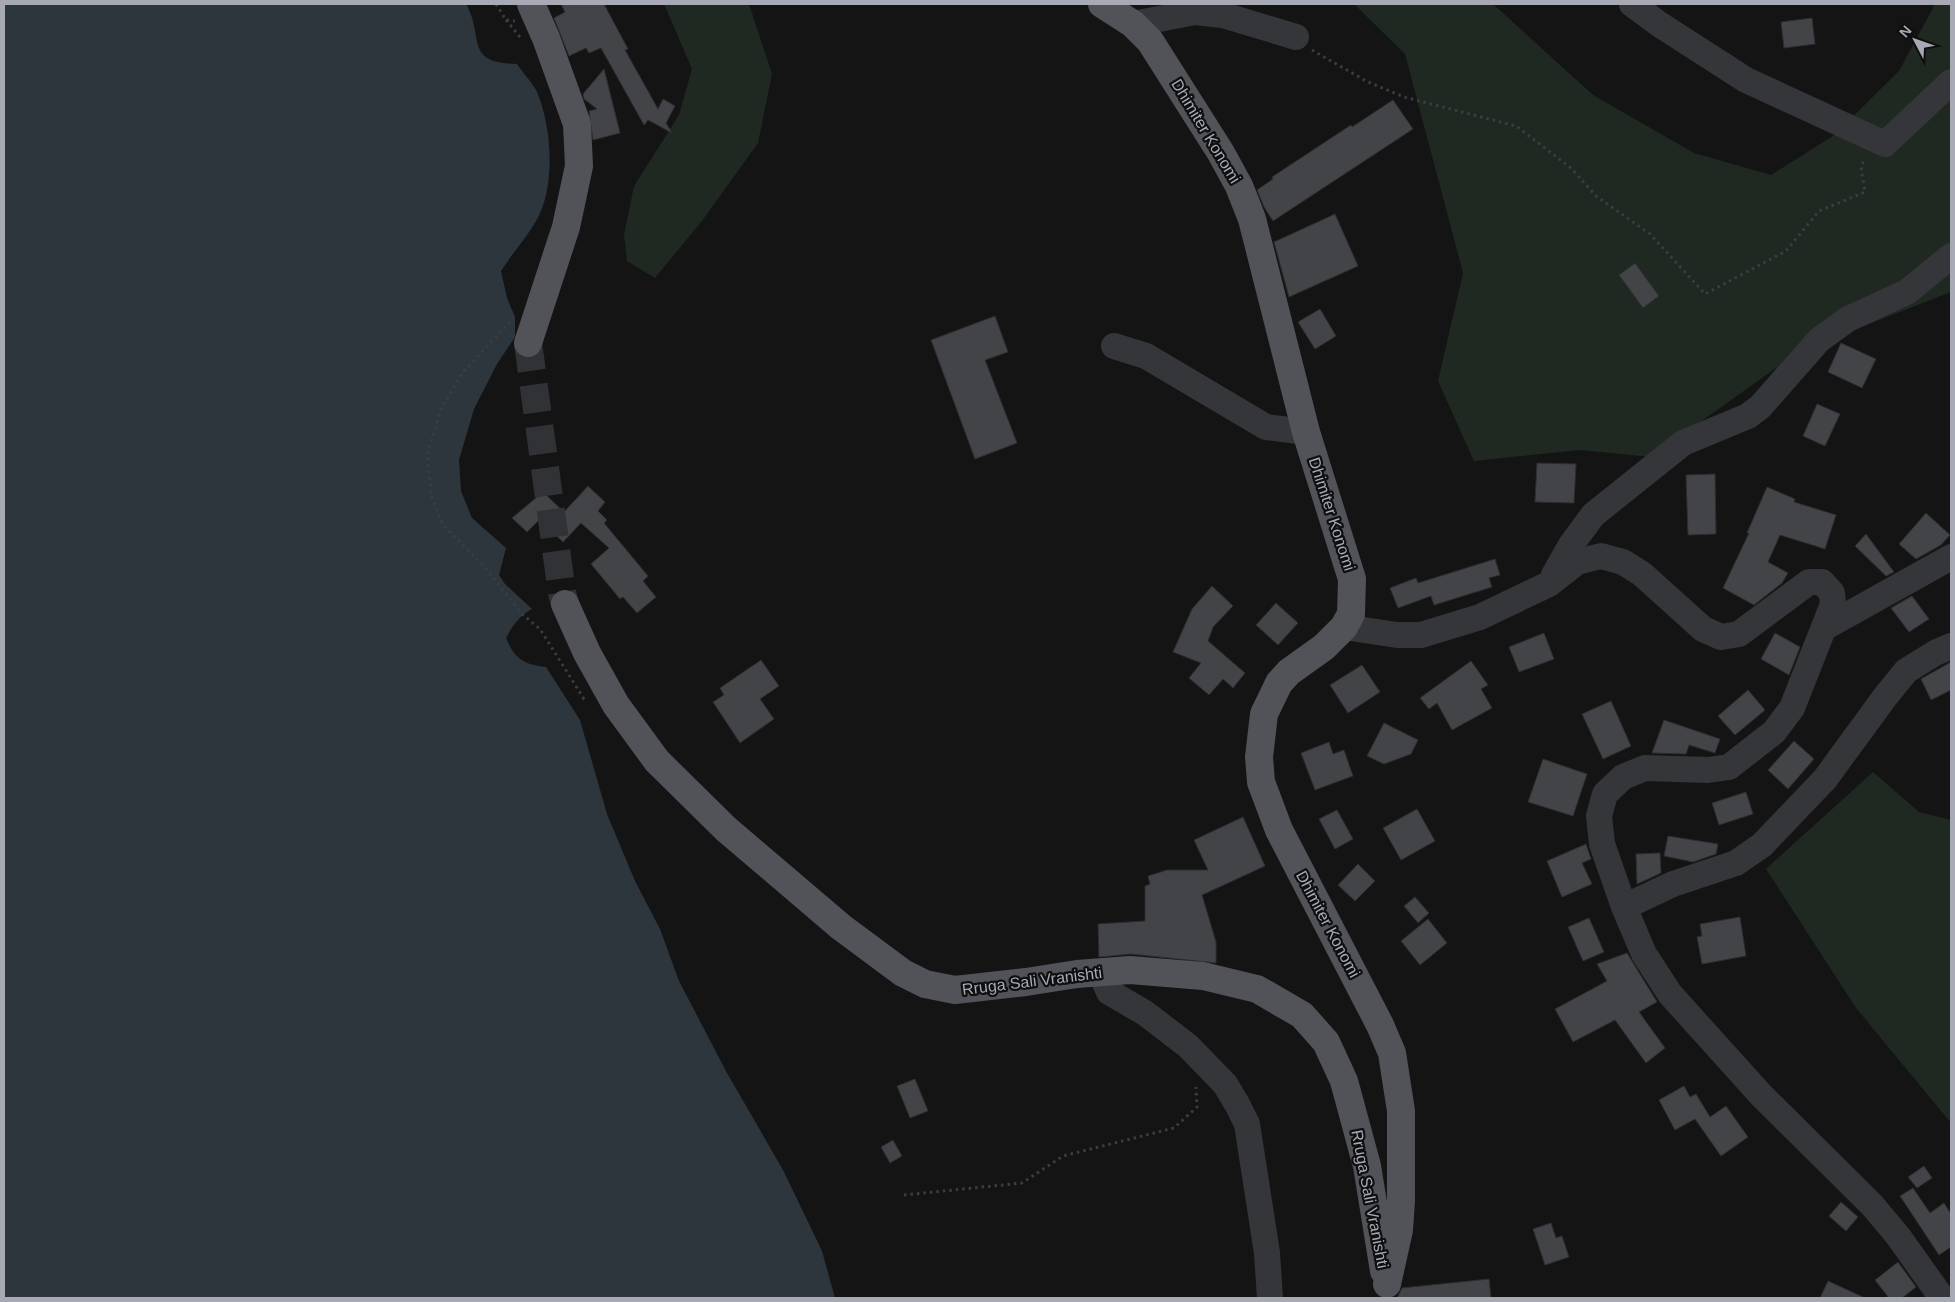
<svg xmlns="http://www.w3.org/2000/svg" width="1955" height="1302" font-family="Helvetica,sans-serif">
  <rect width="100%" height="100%" fill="#141415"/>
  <g fill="#202822">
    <path d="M 664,4 L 749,4 L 772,74 L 758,143 L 702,221 L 655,278 L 627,261 L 624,235 L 634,186 L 679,115 L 692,69 Z"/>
    <path d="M 1354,4 L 1493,4 L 1593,95 L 1694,153 L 1771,175 L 1833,136 L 1899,71 L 1935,4 L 1951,4 L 1951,292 L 1800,351 L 1651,457 L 1580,450 L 1474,461 L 1438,381 L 1463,273 L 1405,54 Z"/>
    <path d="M 1873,772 L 1919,812 L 1951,820 L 1951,1123 L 1856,1008 L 1766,869 Z"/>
  </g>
  <path fill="#2e363d" d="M 4,4 L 466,4 C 485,37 463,63 517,64 C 523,73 532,82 537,92 C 552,127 556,188 536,221 C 527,237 511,255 501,271 L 507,298 L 515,317 L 515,337 L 497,364 L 474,409 L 459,460 L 461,491 L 472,518 L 506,548 L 499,575 L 505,584 L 532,609 C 519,616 513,625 506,638 C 515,659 523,664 546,667 L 580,720 L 607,814 L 635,881 L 660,929 L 679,981 L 727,1073 L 783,1170 L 822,1251 L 835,1298 L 4,1298 Z"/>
  <g fill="#434448" stroke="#2e2e31">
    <path d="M 561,4 L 604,4 L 628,49 L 625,50 L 658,109 L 663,99 L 675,106 L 666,123 L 672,133 L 648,120 L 644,125 L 601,48 L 589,53 L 586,48 L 569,56 L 554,18 L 565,12 Z"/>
    <path d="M 1812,18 L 1815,44 L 1784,48 L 1781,22 Z"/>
    <path d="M 604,69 L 620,133 L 593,140 L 589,111 L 597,109 L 584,99 L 583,94 Z"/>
    <path d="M 1393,100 L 1413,129 L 1273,221 L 1264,207 L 1257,190 L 1273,179 L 1272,177 L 1351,125 L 1352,127 Z"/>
    <path d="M 1335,214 L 1358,266 L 1289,297 L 1274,242 Z"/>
    <path d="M 1635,263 L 1659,296 L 1643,308 L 1619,275 Z"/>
    <path d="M 1320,309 L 1336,336 L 1315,349 L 1298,322 Z"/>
    <path d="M 995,316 L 1008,352 L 985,360 L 1017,443 L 975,459 L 931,340 Z"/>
    <path d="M 1841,343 L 1876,359 L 1862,388 L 1828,372 Z"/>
    <path d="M 1817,404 L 1840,414 L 1825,446 L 1803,436 Z"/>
    <path d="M 1537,463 L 1576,464 L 1574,503 L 1535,502 Z"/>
    <path d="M 1715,474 L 1716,534 L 1688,535 L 1686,475 Z"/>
    <path d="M 588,486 L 605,502 L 598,511 L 607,520 L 604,523 L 648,576 L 643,581 L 656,597 L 637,613 L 623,597 L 620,599 L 591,564 L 609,548 L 581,523 L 563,542 L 541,521 L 540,522 L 538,521 L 527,532 L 512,518 L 543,492 L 564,512 Z"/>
    <path d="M 1767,487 L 1795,499 L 1794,502 L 1836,515 L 1825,549 L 1780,535 L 1768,562 L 1788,573 L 1782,583 L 1754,605 L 1723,588 L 1749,533 L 1747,533 Z"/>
    <path d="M 1926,513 L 1950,535 L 1941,545 L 1916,559 L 1899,544 Z"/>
    <path d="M 1866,534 L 1894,572 L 1886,576 L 1855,546 Z"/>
    <path d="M 1495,559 L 1500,575 L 1489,578 L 1492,587 L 1434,605 L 1431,596 L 1398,608 L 1390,588 L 1416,578 L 1418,583 Z"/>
    <path d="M 1212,586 L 1233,606 L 1213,627 L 1208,641 L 1245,673 L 1233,688 L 1223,679 L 1209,695 L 1189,678 L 1201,663 L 1173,652 L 1192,609 Z"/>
    <path d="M 1912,596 L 1929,619 L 1909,632 L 1891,608 Z"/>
    <path d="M 1276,603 L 1298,623 L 1278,645 L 1256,625 Z"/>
    <path d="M 1544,633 L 1554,659 L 1519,672 L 1509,647 Z"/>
    <path d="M 1775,633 L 1800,647 L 1789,675 L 1761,659 Z"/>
    <path d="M 761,660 L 779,686 L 760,699 L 774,719 L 740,743 L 713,702 L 724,695 L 720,688 Z"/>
    <path d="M 1471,661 L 1488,685 L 1481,689 L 1492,708 L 1452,730 L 1437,703 L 1429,709 L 1420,698 Z"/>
    <path d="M 1951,662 L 1951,690 L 1931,700 L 1921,679 Z"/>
    <path d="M 1362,665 L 1380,692 L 1348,713 L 1330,685 Z"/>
    <path d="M 1748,690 L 1765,710 L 1735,735 L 1718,716 Z"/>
    <path d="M 1611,701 L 1631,746 L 1603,759 L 1582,714 Z"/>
    <path d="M 1664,720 L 1720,739 L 1715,753 L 1689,745 L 1686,754 L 1652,753 Z"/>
    <path d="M 1384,723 L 1418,740 L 1411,754 L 1384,764 L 1367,756 Z"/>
    <path d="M 1794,741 L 1814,759 L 1788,789 L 1768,770 Z"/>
    <path d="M 1329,742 L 1333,754 L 1344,750 L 1353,776 L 1315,790 L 1301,753 Z"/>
    <path d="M 1543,759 L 1587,774 L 1573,816 L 1528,802 Z"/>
    <path d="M 1746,792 L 1753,814 L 1719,825 L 1712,803 Z"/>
    <path d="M 1417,809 L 1435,841 L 1401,860 L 1383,828 Z"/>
    <path d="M 1337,810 L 1353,839 L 1335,849 L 1319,819 Z"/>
    <path d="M 1243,817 L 1265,866 L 1202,895 L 1216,942 L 1216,963 L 1131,954 L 1099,957 L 1098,924 L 1145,921 L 1145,886 L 1150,884 L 1148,876 L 1167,870 L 1208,870 L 1194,840 Z"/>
    <path d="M 1668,836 L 1718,844 L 1716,854 L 1693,862 L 1664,856 Z"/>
    <path d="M 1586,844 L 1591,859 L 1582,863 L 1592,884 L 1562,897 L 1547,861 Z"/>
    <path d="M 1660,853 L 1661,873 L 1637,884 L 1636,854 Z"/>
    <path d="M 1358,864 L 1375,881 L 1355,901 L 1338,885 Z"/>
    <path d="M 1415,897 L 1429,913 L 1418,923 L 1404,906 Z"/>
    <path d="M 1740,917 L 1746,956 L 1702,964 L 1697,937 L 1702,936 L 1700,924 Z"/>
    <path d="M 1589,918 L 1604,952 L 1583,961 L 1568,927 Z"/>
    <path d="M 1428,919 L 1447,943 L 1420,965 L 1401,941 Z"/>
    <path d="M 1627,953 L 1657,1002 L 1639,1012 L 1665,1048 L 1646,1063 L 1615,1020 L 1573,1042 L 1555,1009 L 1607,981 L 1597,964 Z"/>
    <path d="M 915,1079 L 928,1111 L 910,1118 L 897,1086 Z"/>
    <path d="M 1684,1086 L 1690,1097 L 1696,1094 L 1710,1117 L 1726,1106 L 1748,1137 L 1721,1156 L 1695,1119 L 1675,1130 L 1659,1100 Z"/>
    <path d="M 893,1140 L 902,1156 L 890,1163 L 881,1147 Z"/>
    <path d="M 1924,1166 L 1932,1178 L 1917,1188 L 1908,1177 Z"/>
    <path d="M 1913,1188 L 1930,1213 L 1944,1203 L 1951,1214 L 1951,1247 L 1939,1255 L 1900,1196 Z"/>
    <path d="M 1841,1202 L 1858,1217 L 1846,1231 L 1829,1216 Z"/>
    <path d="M 1551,1223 L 1556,1238 L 1562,1236 L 1569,1257 L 1545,1265 L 1533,1229 Z"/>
    <path d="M 1898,1262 L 1916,1287 L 1902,1298 L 1889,1298 L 1875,1280 Z"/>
    <path d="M 1489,1279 L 1491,1298 L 1397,1298 L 1402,1288 Z"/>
    <path d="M 1828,1281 L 1865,1298 L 1820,1298 Z"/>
  </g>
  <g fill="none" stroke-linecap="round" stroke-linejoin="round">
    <path stroke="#313235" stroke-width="28" stroke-dasharray="28 14" stroke-linecap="butt" d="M 528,343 L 562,593 L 565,604"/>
    <g stroke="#3b3d41" stroke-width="3" stroke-dasharray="2.5 4" stroke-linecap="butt">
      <path d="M 496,4 L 506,20 L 515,21"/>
      <path d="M 506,20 L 520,37"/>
      <path d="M 1312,50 L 1366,81 L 1404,97 L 1516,126 L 1571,168 L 1596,196 L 1650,234 L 1705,294 L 1786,251 L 1819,211 L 1865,192 L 1861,167 L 1865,158"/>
      <path d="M 510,322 L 463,372 L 441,409 L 427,456 L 432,497 L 443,525 L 483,565 L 522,614 L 540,629 L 584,699 L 588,700"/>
      <path d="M 904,1195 L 1022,1183 L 1063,1156 L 1174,1128 L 1197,1107 L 1196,1087"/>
    </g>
    <g stroke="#35363a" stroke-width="26">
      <path d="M 1632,4 L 1659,24 L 1746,80 L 1885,144 L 1951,82"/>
      <path d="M 1133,24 L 1195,12 L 1223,15 L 1296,37"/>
      <path d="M 1114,346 L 1146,356 L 1266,427 L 1306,432"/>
      <path d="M 1554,575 L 1571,545 L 1593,515 L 1683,443 L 1748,416 L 1760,407 L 1819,340 L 1848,319 L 1907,292 L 1951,256"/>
      <path d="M 1344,627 L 1397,635 L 1421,635 L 1480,617 L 1549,584 L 1577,562 L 1601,556 L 1623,562 L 1642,574 L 1703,629 L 1721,637 L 1739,634 L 1809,582 L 1822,582 L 1832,593 L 1833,604 L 1792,708 L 1774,732 L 1729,767 L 1708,770 L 1645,768 L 1623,777 L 1605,794 L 1599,816 L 1602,844 L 1624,907 L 1644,954 L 1670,994 L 1761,1095 L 1872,1205 L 1898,1236 L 1942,1298"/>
      <path d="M 1824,628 L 1951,557"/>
      <path d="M 1624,907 L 1673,884 L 1736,863 L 1762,845 L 1825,779 L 1885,697 L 1906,671 L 1935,653 L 1951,646"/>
      <path d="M 1103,972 L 1105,983 L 1109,992 L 1145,1013 L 1188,1046 L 1225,1084 L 1237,1104 L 1247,1124 L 1267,1253 L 1270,1298"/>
    </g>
    <g stroke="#515359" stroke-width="28">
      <path d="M 1102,4 L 1133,24 L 1150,41 L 1221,153 L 1239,186 L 1252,219 L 1306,432 L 1352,579 L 1351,614 L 1344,627 L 1324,647 L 1289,672 L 1279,683 L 1264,714 L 1259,757 L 1261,782 L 1279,830 L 1380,1025 L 1392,1053 L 1401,1111 L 1401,1201 L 1399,1230 L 1387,1284"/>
      <path d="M 528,343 L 566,227 L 579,166 L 577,124 L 546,38 L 531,4"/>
      <path d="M 565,604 L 587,653 L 616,705 L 657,761 L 726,829 L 841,927 L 903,973 L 925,984 L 955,990 L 1026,982 L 1077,974 L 1130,970 L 1203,976 L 1257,989 L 1302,1015 L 1326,1042 L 1344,1081 L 1367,1166 L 1384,1271"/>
    </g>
  </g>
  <g text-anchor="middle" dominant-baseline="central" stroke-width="4.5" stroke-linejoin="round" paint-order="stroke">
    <g font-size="16" fill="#a7aab5" stroke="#0f0f10">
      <text transform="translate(1206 131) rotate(59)">Dhimiter Konomi</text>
      <text transform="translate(1332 514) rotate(72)">Dhimiter Konomi</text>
      <text transform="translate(1328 924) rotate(62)">Dhimiter Konomi</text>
      <text transform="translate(1032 981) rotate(-7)">Rruga Sali Vranishti</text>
      <text transform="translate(1370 1199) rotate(79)">Rruga Sali Vranishti</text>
    </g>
  </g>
  <rect width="1955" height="1302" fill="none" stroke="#a7aab5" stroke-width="10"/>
  <g transform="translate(1915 40) rotate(311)" stroke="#0f0f10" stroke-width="4" paint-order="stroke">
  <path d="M0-4L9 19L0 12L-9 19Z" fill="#a7aab5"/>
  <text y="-8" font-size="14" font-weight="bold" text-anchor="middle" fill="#a7aab5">N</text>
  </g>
</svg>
